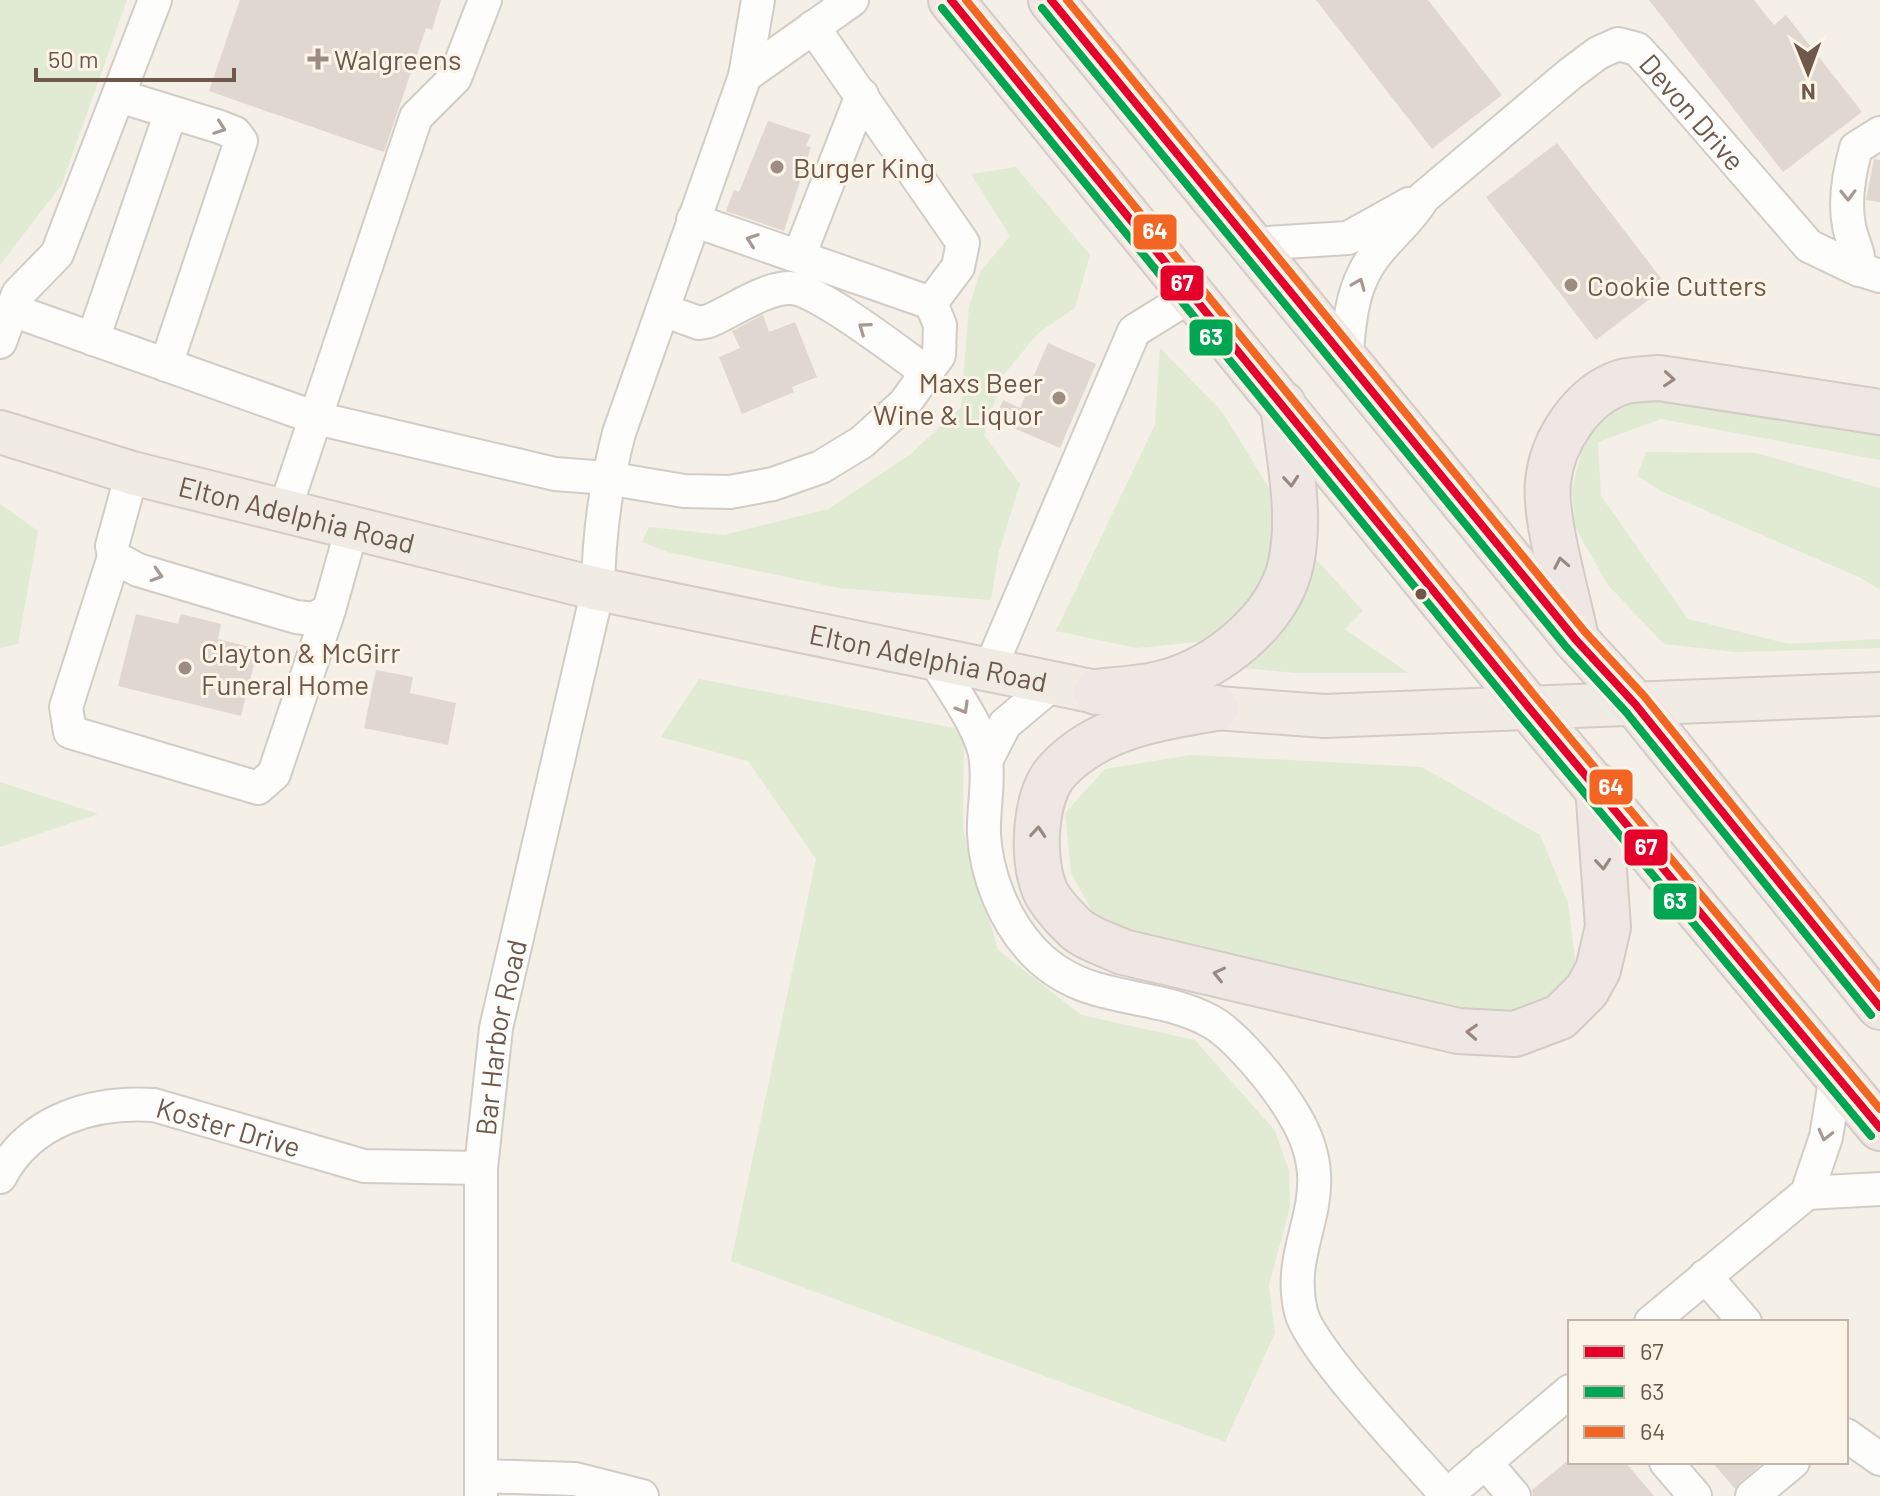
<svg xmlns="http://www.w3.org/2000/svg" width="1880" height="1496" font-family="Barlow,sans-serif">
  <rect width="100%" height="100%" fill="#f4efe7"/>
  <g fill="#e1ead3">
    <path d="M 0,0 L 127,0 L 62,184 L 0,265 Z"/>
    <path d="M 1016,167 L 1090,255 L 1075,308 L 1038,333 L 1002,377 L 984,435 L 1020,484 L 999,551 L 991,600 L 839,588 L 668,552 L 642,542 L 649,527 L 724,535 L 828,509 L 912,453 L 961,407 L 969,307 L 980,272 L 1010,236 L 971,174 Z"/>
    <path d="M 1160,348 L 1223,413 L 1269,488 L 1279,560 L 1252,612 L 1207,641 L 1137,648 L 1056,631 L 1155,425 Z"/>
    <path d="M 1657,393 L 1880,430 L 1880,460 L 1661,419 L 1598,442 L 1601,496 L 1688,619 L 1789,644 L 1880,639 L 1880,648 L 1735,652 L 1664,644 L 1608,585 L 1575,527 L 1572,489 L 1584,443 L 1597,422 L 1622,403 Z"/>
    <path d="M 1646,452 L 1756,453 L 1880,488 L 1880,590 L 1861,578 L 1663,492 L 1637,476 Z"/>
    <path d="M 0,504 L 38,531 L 18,644 L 0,648 Z"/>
    <path d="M 1315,558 L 1363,611 L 1345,629 L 1408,673 L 1295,673 L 1233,667 C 1285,634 1297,616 1315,558 Z"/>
    <path d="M 699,679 L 964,730 L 963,829 L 998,950 L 1081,1015 L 1195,1040 L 1275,1131 L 1289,1171 L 1290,1207 L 1269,1285 L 1275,1333 L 1225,1442 L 731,1261 L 816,859 L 748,761 L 661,737 Z"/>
    <path d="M 1191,755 L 1422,767 L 1540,835 L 1568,903 L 1576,967 L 1558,996 L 1532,1015 L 1488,1017 L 1101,927 L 1071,873 L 1065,813 L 1105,769 Z"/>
    <path d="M 0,782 L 98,814 L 0,847 Z"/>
  </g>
  <g fill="#e0d7d0">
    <path d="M 240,0 L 441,0 L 432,30 L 426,28 L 384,152 L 209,91 Z"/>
    <path d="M 1316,0 L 1428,0 L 1502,95 L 1432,149 Z"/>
    <path d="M 1649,0 L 1754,0 L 1774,25 L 1786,15 L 1862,112 L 1783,172 Z"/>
    <path d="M 768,121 L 811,135 L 806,146 L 811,147 L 784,231 L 726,211 L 734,190 L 739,192 Z"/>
    <path d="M 1557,143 L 1667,286 L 1596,340 L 1486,197 Z"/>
    <path d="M 1874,159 L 1880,160 L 1880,202 L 1866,200 Z"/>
    <path d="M 763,315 L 769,332 L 795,322 L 817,377 L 792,387 L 794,392 L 742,414 L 719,357 L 740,348 L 732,331 Z"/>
    <path d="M 1048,343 L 1096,364 L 1060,448 L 995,420 L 1003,400 L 1020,408 Z"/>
    <path d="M 136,614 L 178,624 L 181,614 L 221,624 L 218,639 L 258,649 L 241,716 L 118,686 Z"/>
    <path d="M 376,670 L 413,677 L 410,693 L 456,703 L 448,745 L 364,728 Z"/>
    <path d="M 1566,1462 L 1625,1462 L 1654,1496 L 1533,1496 L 1532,1490 Z"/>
    <path d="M 1712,1462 L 1763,1462 L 1735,1489 Z"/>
  </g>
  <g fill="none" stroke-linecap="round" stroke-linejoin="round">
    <defs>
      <g id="minor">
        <path d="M 745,76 L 758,0"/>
        <path d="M 119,96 L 220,127 L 235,133 L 241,141 L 166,365"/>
        <path d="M 693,220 L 931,303"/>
        <path d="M 1252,244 L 1348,238 L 1409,204"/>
        <path d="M 799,256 L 862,95"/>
        <path d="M 1859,270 C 1860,252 1852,242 1849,226 C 1844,200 1849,173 1856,148 L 1880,133"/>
        <path d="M 12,310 L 316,418 L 555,474 L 607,478 L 684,491 L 730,492 L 773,484 L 821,467 L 862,442 L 905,403 L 939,355 L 940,325 L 931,303 L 958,267 L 963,243 L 813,27"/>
        <path d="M 663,310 L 699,323 L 709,321 C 733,311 764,288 790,288 C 817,288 902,355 928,373"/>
        <path d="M 93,339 L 171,112"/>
        <path d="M 0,342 L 18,294 L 57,254 L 155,0"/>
        <path id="s1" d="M 1346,360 C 1349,331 1350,300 1364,273 C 1378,244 1407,226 1423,198 L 1570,74 L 1598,53 L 1618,44 L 1637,49 L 1651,64 L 1809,246 L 1855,268 L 1880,276"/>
        <path d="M 132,473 L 112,546 L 114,557 L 138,570 L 296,617 L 314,619 L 329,610 L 352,528"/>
        <path d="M 284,512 L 416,117 L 455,78 L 485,0"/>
        <path d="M 114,557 L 66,707 L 70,732 L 258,788 L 274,774 L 329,610"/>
        <path d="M 934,659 C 950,686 984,731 986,761 C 989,785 983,810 984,834 C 986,875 1004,919 1031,949 C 1082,1006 1148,989 1208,1020 C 1235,1033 1277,1086 1293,1113 C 1345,1197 1283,1238 1301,1312 C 1311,1351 1416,1459 1447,1496"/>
        <path d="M 989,671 L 1134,331 L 1192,295"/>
        <path d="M 987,759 L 1005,724 L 1054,683"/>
        <path id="s2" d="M 0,1177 C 30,1119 94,1101 154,1105 L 364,1166 L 481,1168"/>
        <path d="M 1807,1193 L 1880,1189"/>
        <path d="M 1705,1276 L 1745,1322"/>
        <path d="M 1651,1322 L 1807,1193 L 1826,1137 L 1836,1075"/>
        <path d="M 1846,1435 L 1880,1459"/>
        <path d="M 1485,1462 L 1514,1496"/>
        <path d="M 1666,1462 L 1695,1496"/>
        <path d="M 482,1476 L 575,1479 L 642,1496"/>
        <path d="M 1447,1495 L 1570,1391"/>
        <path id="s3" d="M 481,1496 L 481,1168 L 496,1028 L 598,589 C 599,534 605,486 619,433 L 745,76 L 852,0"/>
        <path d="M 1752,1496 L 1793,1462"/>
      </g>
      <g id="major">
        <path id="s4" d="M 0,432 L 132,473 L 598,589 L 1096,692 L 1216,708 L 1324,716 L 1880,694"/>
      </g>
      <g id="highway">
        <path d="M 951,0 L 1530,709 L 1880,1128"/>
        <path d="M 1051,0 L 1576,640 L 1635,704 L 1880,1007"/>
        <path d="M 1575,634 C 1567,595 1544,517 1548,482 C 1552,441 1582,395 1622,382 C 1633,379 1647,379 1659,378 L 1880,412"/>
        <path d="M 1096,692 C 1117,689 1142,689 1163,683 C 1217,669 1279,620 1291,563 C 1302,512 1288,454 1283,404"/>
        <path d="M 1216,708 C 1161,717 1099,726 1058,770 C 1034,795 1032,857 1044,888 C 1048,900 1064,917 1074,927 C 1085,938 1108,945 1123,952 L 1458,1031 L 1515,1034 L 1560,1017 L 1587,990 L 1598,970 L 1608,927 L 1598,786"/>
      </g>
    </defs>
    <use href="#minor" stroke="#d2ccc6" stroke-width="36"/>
    <use href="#major" stroke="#d3cbc5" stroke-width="46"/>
    <use href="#highway" stroke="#d3cbc5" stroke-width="48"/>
    <use href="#minor" stroke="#fdfdfb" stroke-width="32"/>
    <use href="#major" stroke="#f0ece4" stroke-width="42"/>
    <use href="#highway" stroke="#efe7e4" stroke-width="44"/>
    <defs>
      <g id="bus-1">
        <path d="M 951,0 L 1530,709 L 1880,1128"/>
        <path d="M 1051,0 L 1576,640 L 1635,704 L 1880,1007"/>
      </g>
      <g id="bus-2">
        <path d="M 942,8 L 1521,717 L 1871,1136"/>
        <path d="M 1042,8 L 1567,648 L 1626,712 L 1871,1015"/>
      </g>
      <g id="bus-3">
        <path d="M 966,0 L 1539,701 L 1880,1109"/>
        <path d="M 1067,0 L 1585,632 L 1644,696 L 1880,988"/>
      </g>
    </defs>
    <use href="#bus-1" stroke="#fdf4e8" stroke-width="14"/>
    <use href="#bus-2" stroke="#fdf4e8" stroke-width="14"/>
    <use href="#bus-3" stroke="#fdf4e8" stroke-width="14"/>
    <use href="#bus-1" stroke="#e4002b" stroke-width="8"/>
    <use href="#bus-2" stroke="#00a651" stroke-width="8"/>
    <use href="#bus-3" stroke="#f26522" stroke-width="8"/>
  </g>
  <defs><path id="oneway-chevron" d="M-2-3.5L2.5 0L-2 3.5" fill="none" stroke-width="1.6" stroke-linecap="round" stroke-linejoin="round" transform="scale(2)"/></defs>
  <g stroke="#a79991">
    <use href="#oneway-chevron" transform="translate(220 128) rotate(20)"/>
    <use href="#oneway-chevron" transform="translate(1848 195) rotate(89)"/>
    <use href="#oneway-chevron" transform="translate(752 240) rotate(-161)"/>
    <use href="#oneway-chevron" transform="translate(1359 284) rotate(-68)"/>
    <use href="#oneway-chevron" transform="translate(864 328) rotate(-145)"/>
    <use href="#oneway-chevron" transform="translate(157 575) rotate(17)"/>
    <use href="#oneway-chevron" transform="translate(963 708) rotate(60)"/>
    <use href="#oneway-chevron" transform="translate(1825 1135) rotate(104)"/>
  </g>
  <g stroke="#9b8981">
    <use href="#oneway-chevron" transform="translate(1669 379) rotate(4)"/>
    <use href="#oneway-chevron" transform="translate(1291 481) rotate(85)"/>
    <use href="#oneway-chevron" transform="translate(1561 563) rotate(-101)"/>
    <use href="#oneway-chevron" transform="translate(1038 832) rotate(-86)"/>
    <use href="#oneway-chevron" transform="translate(1603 864) rotate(85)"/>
    <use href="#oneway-chevron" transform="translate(1219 974) rotate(-167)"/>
    <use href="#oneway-chevron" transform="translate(1472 1032) rotate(-177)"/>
  </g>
  <g fill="#9d8c82" stroke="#fdf4e8" stroke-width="3">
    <path d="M314 47h8v8h8v8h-8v8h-8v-8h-8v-8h8z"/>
    <circle cx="777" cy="167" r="8"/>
    <circle cx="1571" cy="285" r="8"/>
    <circle cx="1059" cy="398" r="8"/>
    <circle cx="185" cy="668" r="8"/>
  </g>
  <circle fill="#6e574b" stroke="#fdf4e8" stroke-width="3" cx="1421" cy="594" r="7"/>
  <g text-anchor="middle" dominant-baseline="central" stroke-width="6" stroke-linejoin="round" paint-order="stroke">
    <g font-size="28" fill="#6e574b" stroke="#fdf4e8" text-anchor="start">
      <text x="334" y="59">Walgreens</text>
      <text x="793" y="167">Burger King</text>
      <text x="1587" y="285">Cookie Cutters</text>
      <text x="1043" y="382" text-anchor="end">Maxs Beer<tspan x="1043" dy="32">Wine &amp; Liquor</tspan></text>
      <text x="201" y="652">Clayton &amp; McGirr<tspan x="201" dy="32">Funeral Home</tspan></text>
    </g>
    <g font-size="28" fill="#6e574b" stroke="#fdf4e8">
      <text stroke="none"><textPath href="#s1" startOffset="538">Devon Drive</textPath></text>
      <text stroke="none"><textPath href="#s4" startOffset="308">Elton Adelphia Road</textPath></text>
      <text stroke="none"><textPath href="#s4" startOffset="956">Elton Adelphia Road</textPath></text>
      <text stroke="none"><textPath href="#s3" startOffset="460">Bar Harbor Road</textPath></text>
      <text stroke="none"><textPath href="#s2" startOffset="258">Koster Drive</textPath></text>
    </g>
  </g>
  <g stroke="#fdf4e8" stroke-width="3">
    <rect x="1132" y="213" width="46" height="38" rx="8" fill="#f26522"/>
    <rect x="1159" y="264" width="46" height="38" rx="8" fill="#e4002b"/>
    <rect x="1188" y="318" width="46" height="39" rx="8" fill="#00a651"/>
    <rect x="1588" y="768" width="46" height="38" rx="8" fill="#f26522"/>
    <rect x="1623" y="828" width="46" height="39" rx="8" fill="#e4002b"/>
    <rect x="1652" y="882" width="46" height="39" rx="8" fill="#00a651"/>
  </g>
  <g font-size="22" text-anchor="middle" font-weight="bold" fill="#fff">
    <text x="1155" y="239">64</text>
    <text x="1182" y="291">67</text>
    <text x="1211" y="345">63</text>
    <text x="1611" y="795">64</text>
    <text x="1646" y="855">67</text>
    <text x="1675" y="909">63</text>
  </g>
  <rect x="1568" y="1320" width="280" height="144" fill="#fdf4e8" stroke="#c4b5a9" stroke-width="2"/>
  <rect x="1584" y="1346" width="40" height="12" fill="#e4002b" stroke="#c4b5a9" stroke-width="2"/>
  <text x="1640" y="1360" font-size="24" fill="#6e574b">67</text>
  <rect x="1584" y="1386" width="40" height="12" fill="#00a651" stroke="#c4b5a9" stroke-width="2"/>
  <text x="1640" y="1400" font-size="24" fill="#6e574b">63</text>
  <rect x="1584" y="1426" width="40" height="12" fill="#f26522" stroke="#c4b5a9" stroke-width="2"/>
  <text x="1640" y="1440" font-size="24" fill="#6e574b">64</text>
  <g transform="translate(1808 72) rotate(179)" stroke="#fdf4e8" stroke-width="6" paint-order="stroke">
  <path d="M0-6L14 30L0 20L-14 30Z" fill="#6e574b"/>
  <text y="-12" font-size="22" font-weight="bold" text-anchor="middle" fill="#6e574b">N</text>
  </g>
  <path d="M36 68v12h198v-12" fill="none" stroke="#6e574b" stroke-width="4"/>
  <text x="48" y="68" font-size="24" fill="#6e574b" stroke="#fdf4e8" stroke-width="6" paint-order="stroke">50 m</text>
</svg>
